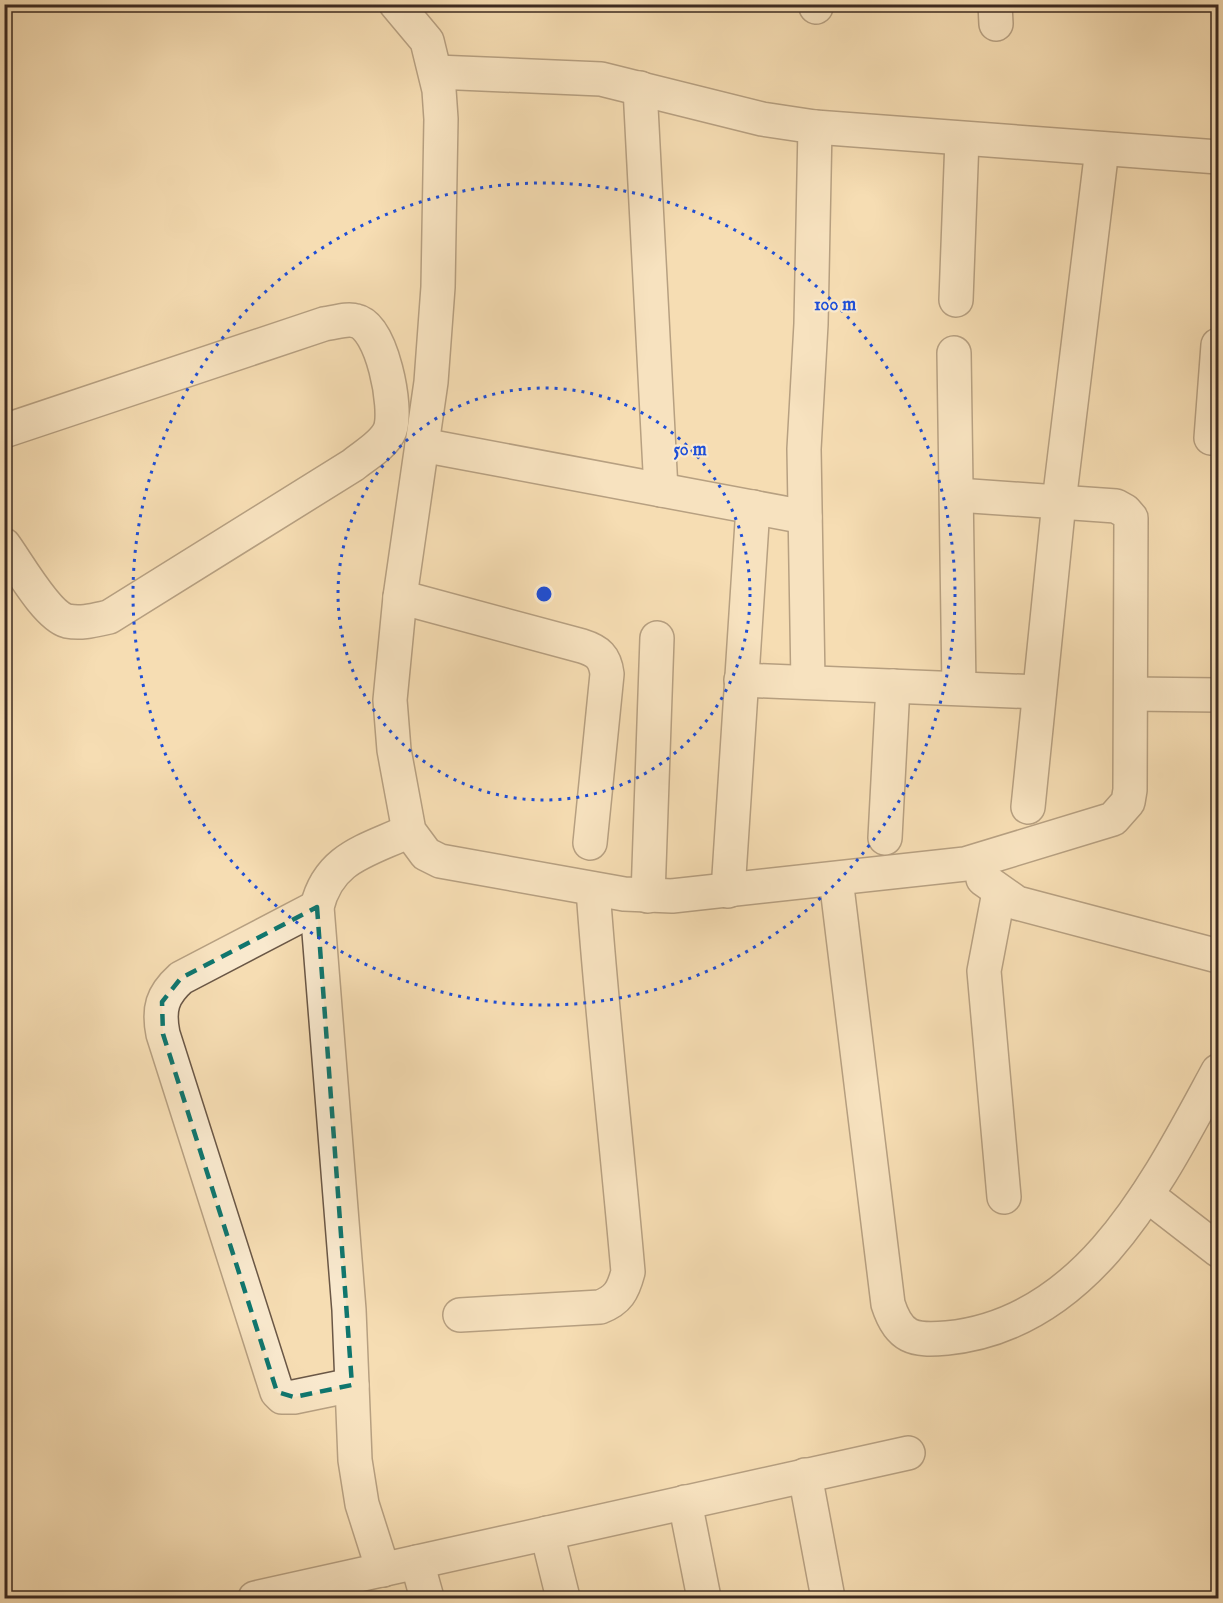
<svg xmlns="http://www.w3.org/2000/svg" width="1223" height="1603" font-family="'IM FELL English',serif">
  <rect width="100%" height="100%" fill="#f6ddb3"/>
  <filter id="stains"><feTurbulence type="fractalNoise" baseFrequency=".00333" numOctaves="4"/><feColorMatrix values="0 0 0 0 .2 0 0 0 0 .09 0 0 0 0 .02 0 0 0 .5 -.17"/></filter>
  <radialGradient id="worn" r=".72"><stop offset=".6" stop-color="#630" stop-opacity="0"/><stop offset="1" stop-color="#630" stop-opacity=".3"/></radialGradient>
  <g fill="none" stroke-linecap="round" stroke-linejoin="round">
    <defs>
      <g id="minor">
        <path d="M 396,4 L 427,41 L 439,90 L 441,119 L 438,287 L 431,382 L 400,597 L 390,700 L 394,750 L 409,831 L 426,854 L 440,861 L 624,894 L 672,896 L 965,864 L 1113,819 L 1128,802 L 1130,790 L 1131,518 L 1125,511 L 1116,506 L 957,495"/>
        <path d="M 815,4 L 816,7"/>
        <path d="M 995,4 L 996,24"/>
        <path d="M 436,72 L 601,79 L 762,119 L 815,127 L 1218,157"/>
        <path d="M 640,88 L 661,490"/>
        <path d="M 956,300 L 962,139"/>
        <path d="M 954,353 L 959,688"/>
        <path d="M 4,431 L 324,324 C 334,323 347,318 356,321 C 382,326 398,408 390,430 C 384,445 365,455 353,465 L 109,617 C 95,620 82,624 67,621 C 46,615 18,564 4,545"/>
        <path d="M 1211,438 L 1218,345"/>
        <path d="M 422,445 L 805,517"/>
        <path d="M 400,597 L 582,646 C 598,651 605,657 607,674 L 590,843"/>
        <path d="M 741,680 L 1039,692"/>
        <path d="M 808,682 L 804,449 L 811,324 L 815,127"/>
        <path d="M 1131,694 L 1218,695"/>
        <path d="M 1028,807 L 1059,502 L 1102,149"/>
        <path d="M 885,838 L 893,686"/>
        <path d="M 836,879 L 888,1304 C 899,1338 913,1341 947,1338 C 1089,1324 1158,1181 1218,1071"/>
        <path d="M 983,879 L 1017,903 L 1218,956"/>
        <path d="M 728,891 L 753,507"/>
        <path d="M 999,892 L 984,971 L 1004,1197"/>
        <path d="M 648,896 L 657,638"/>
        <path d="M 317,907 L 181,978 C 162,995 158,1009 163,1034 L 277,1392 L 282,1397 L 294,1397 L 352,1385"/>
        <path d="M 1147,1195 L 1218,1250"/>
        <path d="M 460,1315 L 600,1307 C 618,1300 623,1291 628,1272 C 617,1144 602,1017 593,889"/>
        <path d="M 805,1475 L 828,1598"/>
        <path d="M 685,1502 L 704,1598"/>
        <path d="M 547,1533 L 563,1598"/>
        <path d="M 417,1562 L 427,1598"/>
        <path d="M 383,1570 L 362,1504 L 355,1460 L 349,1310 L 317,907 C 329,857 367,851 409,831"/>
        <path d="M 255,1598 L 908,1453"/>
      </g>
    </defs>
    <use href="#minor" stroke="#6a5746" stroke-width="36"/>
    <use href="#minor" stroke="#f9e9ce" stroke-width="33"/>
  </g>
  <path d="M0 0H1223V1603H0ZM 317,907 L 352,1385 L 294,1397 L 277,1392 L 163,1034 L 162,1002 L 181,978 Z" fill="#f6ddb3" fill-opacity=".55" fill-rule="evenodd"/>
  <path fill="none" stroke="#0f766e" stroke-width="4.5" stroke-dasharray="12 8" stroke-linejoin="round" d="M 317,907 L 352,1385 L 294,1397 L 277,1392 L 163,1034 L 162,1002 L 181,978 Z"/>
  <g fill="none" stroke="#1d4ed8" stroke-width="3" stroke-dasharray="3 6">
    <circle cx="544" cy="594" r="206"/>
    <circle cx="544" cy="594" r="411"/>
  </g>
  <circle cx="544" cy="594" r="9" fill="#1d4ed8" stroke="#f9e9ce" stroke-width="3"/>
  <g font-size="18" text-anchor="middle" font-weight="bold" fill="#1d4ed8" stroke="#f9e9ce" stroke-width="4.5" stroke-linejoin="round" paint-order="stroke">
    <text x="835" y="310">100 m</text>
    <text x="690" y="455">50 m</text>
  </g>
  <rect width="1223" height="1603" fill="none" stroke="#f6ddb3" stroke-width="24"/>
  <rect x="6" y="6" width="1211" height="1591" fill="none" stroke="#3c2a21" stroke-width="3"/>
  <rect x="12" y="12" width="1199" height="1579" fill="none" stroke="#3c2a21" stroke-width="1.5"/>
  <rect width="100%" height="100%" filter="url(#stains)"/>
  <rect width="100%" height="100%" fill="url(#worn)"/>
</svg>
